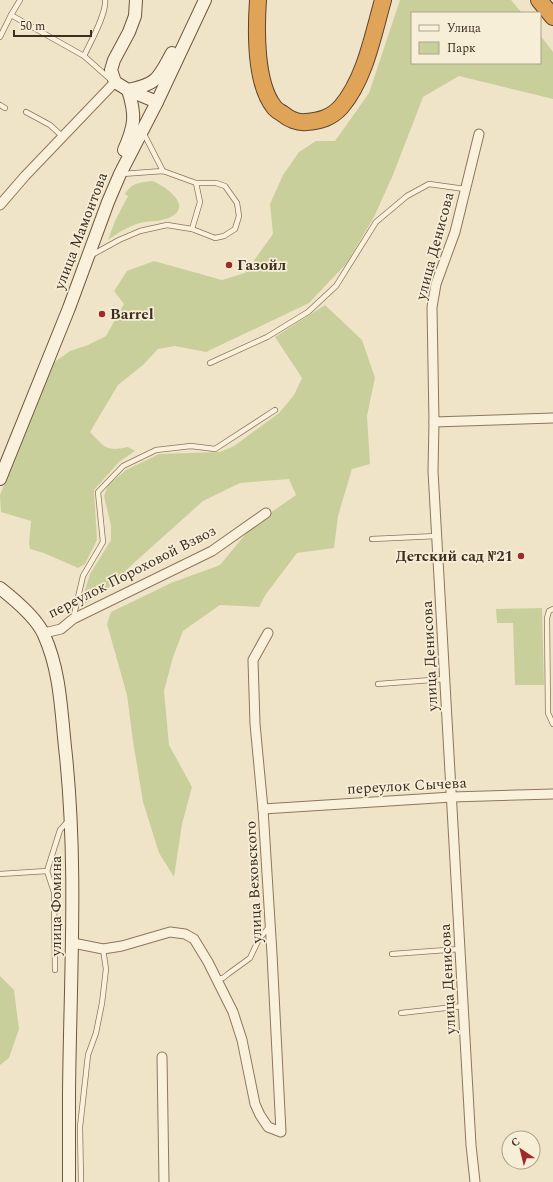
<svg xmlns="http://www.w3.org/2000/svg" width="553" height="1182" font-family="Spectral,serif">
  <rect width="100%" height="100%" fill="#f0e4c8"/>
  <g fill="#c9cf9b">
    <path d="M 400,0 L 511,0 L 522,13 L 412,13 L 412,63 L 540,63 L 540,35 L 553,52 L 553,99 L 459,76 L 423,97 L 393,175 L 374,217 L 346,264 L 309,303 L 206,352 L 175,346 L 158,349 L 143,365 L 118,385 L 90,432 C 105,447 105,452 128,447 L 135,451 L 119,462 L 94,490 L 97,540 L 85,564 L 78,568 L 44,553 L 30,549 L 29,543 L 31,521 L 1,512 L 0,495 L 53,363 L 70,351 L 88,345 L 106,336 L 124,304 L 114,291 L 127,271 L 154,261 L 222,280 L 245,273 L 273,234 L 270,204 L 283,175 L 299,152 L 316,141 L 335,141 L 369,93 Z"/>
    <path d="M 152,181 C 162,184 191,203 174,215 C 166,221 153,221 144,222 C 130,225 119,232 108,240 L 115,221 L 128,196 L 125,194 C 131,183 140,182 152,181 Z"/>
    <path d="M 325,305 L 362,340 L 375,378 L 367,416 L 370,464 L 352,469 L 338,516 L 334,548 L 297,553 L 266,594 L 259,607 L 220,605 L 183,631 L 173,657 L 164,691 L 169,745 L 192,787 L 182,824 L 174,877 L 159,853 L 143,802 L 133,741 L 127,695 L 107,624 L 111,612 L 171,583 L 220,565 L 253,525 L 296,495 L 289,479 L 240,483 L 203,501 L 135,562 L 106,590 L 80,607 L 90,574 L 111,540 L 111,526 L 104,496 L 108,485 L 126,470 L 159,454 L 220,452 L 234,446 L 279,413 L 294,395 L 302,378 L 275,337 Z"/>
    <path d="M 542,608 L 544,685 L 515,685 L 513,623 L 497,623 L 496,609 Z"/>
    <path d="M 0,976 L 14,990 L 19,1029 L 9,1058 L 0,1065 Z"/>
  </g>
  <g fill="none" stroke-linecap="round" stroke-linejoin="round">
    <defs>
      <g id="lane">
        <path d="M 105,0 C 107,13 90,43 84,56 L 110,79"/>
        <path d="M 11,15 L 20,0"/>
        <path d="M 0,37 L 11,15 L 84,56"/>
        <path d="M 0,105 L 5,108"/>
        <path d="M 26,112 L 50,125 L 62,136"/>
        <path d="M 144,134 L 163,171"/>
        <path d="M 192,229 L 215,238 L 224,236 L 235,229 L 239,216 L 237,203 L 225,186 L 216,183 L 196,183"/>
        <path d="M 90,256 L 119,240 L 140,231 L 167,225 L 192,229 L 200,202 L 196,183 L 163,171 L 122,174"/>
        <path d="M 210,363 L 267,337 L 308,312 L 336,286 L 376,222 L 407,196 L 429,184 L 465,189"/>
        <path d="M 372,539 L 437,536"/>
        <path d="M 553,609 L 549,611 L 547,618 L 548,713 L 553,724"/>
        <path d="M 73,619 L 83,576 L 103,542 L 98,492 L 123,466 L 156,450 L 191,446 L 215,449 L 275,410"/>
        <path d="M 378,684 L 445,679"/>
        <path d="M 47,871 L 54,892 L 55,970"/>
        <path d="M 0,874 L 47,871 L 60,830 L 69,820"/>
        <path d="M 392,954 L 460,949"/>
        <path d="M 217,979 L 223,978 L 228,974 L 250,958 L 259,939 L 269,927"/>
        <path d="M 401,1013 L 463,1006"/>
        <path d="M 81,1182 L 80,1127 L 88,1055 L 96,1033 L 102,1003 L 106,969 L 103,949"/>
      </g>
      <g id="street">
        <path d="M 0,205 L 25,176 L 115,82"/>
        <path d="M 434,422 L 553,418"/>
        <path d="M 44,633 L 61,629 L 73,619 L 212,551 L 266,513"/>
        <path d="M 263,809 L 452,797 L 553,794"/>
        <path d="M 73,943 L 103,949 L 122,946 L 170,932 L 185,934 L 194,939 L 208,962 L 233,1012 L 242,1040 L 255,1104 L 260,1115 L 268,1127 L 281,1132 L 272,954 L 263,809 L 255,724 L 253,660 L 268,633"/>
        <path d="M 162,1057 L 164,1182"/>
        <path d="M 475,1182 L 471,1145 L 433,471 L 434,422 L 432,307 L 436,284 L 455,232 L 479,134"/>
      </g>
      <g id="secondary">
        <path d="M 136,0 L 135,16 L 129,32 L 114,60 L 111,70 L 115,82 L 128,90 L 157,102"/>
        <path d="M 124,150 C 135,125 136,115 128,90 C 158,84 158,78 172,53"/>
        <path d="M 0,479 L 69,308 L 108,202 L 120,174 L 157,102 L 205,0"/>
        <path d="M 0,588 C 14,599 37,618 44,635 C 60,670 61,709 65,747 C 78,863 70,979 69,1095 C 69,1124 69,1153 69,1182"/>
      </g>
      <g id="highway">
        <path d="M 258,0 C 256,29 255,83 274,107 C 276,110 280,112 283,114 C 289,119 298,123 306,122 C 320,121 331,118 341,107 C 365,79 373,35 383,0"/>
        <path d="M 539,0 L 553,17"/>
      </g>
    </defs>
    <use href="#lane" stroke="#8d765c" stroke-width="6"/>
    <use href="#street" stroke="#8d765c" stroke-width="11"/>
    <use href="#secondary" stroke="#6f573f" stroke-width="14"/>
    <use href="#highway" stroke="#5b4430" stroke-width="18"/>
    <use href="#lane" stroke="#faf1dc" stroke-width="4.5"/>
    <use href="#street" stroke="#faf1dc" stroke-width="9"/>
    <use href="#secondary" stroke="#faf1dc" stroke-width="12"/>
    <use href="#highway" stroke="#e0a458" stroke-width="16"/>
  </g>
  <g fill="#9e2a2b" stroke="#f7eed8" stroke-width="1.5">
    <circle cx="229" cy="265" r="4"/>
    <circle cx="102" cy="314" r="4"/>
    <circle cx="521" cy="556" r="4"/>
  </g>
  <g text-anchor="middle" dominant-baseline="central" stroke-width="3.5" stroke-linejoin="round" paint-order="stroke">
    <g font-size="15" fill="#3d2e20" stroke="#f7eed8">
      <text transform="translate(81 231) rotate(-69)">улица Мамонтова</text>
      <text transform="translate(435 246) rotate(-75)">улица Денисова</text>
      <text transform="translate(132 572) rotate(-27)">переулок Пороховой Взвоз</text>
      <text transform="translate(430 656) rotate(-93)">улица Денисова</text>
      <text transform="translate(407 786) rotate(-3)">переулок Сычева</text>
      <text transform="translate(254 882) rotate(-93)">улица Веховского</text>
      <text transform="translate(56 906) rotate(-90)">улица Фомина</text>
      <text transform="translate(448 979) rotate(-93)">улица Денисова</text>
    </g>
    <g font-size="15" font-weight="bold" fill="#3d2e20" stroke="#f7eed8" text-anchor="start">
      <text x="237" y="265">Газойл</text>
      <text x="110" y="314">Barrel</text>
      <text x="513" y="556" text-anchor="end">Детский сад №21</text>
    </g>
  </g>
  <rect x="411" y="12" width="130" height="52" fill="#f7eed8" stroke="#ada18e"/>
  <rect x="419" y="25" width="20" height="6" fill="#faf1dc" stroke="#ada18e"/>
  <text x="447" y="32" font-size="12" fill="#3d2e20">Улица</text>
  <rect x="419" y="42" width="20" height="12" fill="#c9cf9b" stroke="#ada18e"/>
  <text x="447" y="52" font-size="12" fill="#3d2e20">Парк</text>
  <g transform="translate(521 1150) rotate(325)"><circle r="19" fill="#f7eed8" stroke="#ada18e"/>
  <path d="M0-3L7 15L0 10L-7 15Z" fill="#9e2a2b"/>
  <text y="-6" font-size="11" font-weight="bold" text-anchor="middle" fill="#3d2e20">С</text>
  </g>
  <path d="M14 30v6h77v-6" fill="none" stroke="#3d2e20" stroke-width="2"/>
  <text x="20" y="30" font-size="12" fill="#3d2e20" stroke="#f7eed8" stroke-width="3" paint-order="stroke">50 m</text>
</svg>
